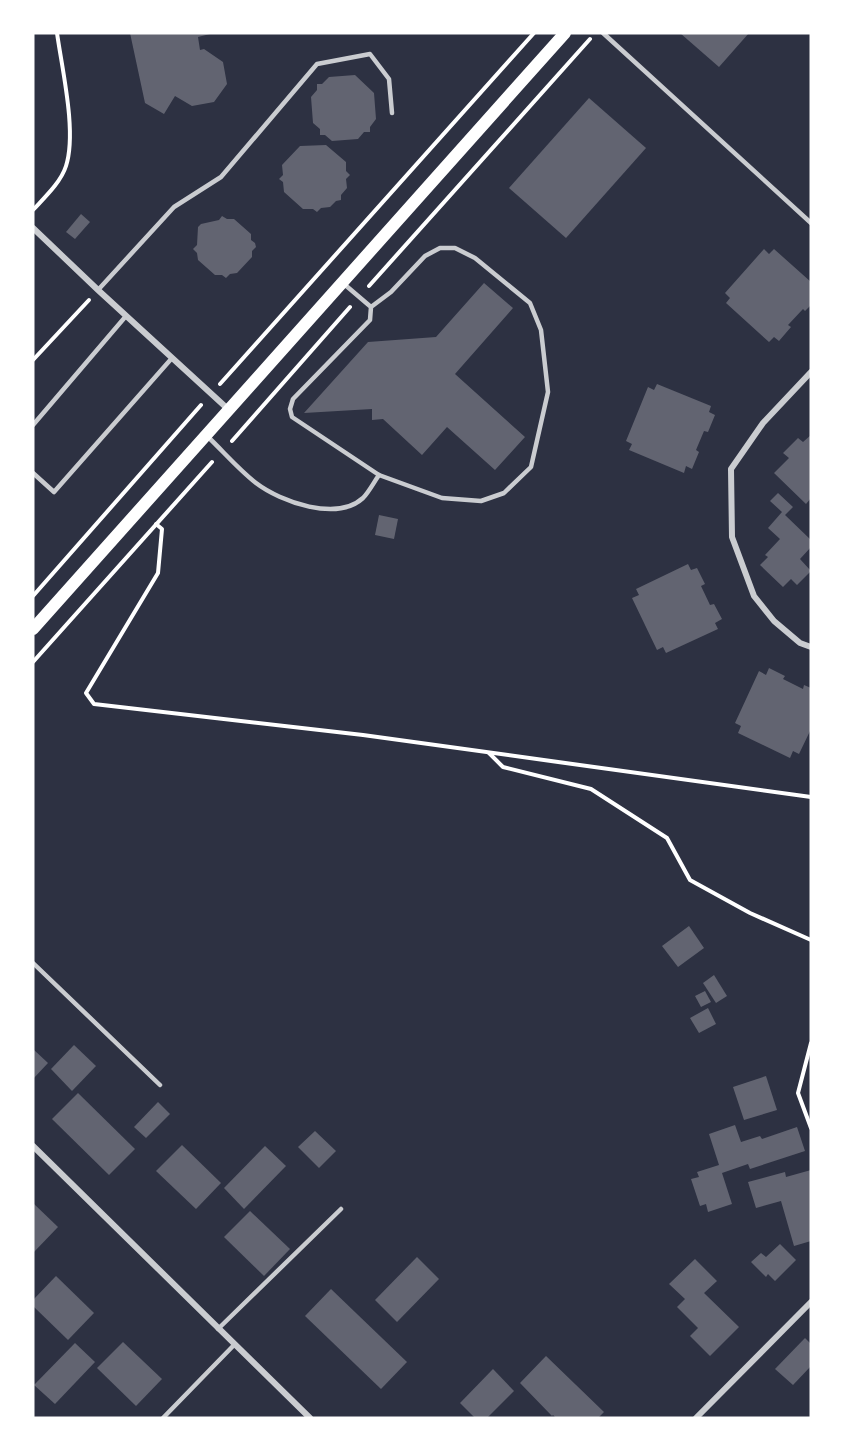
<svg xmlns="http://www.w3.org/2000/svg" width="844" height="1451" font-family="'Times New Roman',serif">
  <rect width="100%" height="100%" fill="#2d3142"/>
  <g fill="#626471">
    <path d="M 130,33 L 214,33 L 198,37 L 200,50 L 204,49 L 223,62 L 227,84 L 214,102 L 192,106 L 175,96 L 164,114 L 145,103 Z"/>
    <path d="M 680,33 L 749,33 L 719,67 Z"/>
    <path d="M 355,75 L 374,93 L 376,119 L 370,127 L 370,132 L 364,132 L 358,139 L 332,141 L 325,135 L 320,135 L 320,129 L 313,123 L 311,97 L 317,90 L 317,84 L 322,84 L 329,77 Z"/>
    <path d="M 589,98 L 646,148 L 566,238 L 509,188 Z"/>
    <path d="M 326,145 L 346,162 L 346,171 L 350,175 L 346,179 L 347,188 L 341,195 L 341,200 L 336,201 L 330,207 L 321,208 L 317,212 L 313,209 L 303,209 L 284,192 L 283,182 L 279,179 L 283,175 L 282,165 L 300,146 Z"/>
    <path d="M 81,214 L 90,222 L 75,239 L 66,232 Z"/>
    <path d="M 222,216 L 227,219 L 234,219 L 251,234 L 251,240 L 255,243 L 256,247 L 252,251 L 252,257 L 237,273 L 230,274 L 226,278 L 222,275 L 215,275 L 198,260 L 197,253 L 193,249 L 197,245 L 198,227 L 201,224 L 219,220 Z"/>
    <path d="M 764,249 L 769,254 L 774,249 L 811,282 L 811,305 L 805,311 L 803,309 L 788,325 L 791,327 L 779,341 L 774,337 L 769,342 L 726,303 L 730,298 L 725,293 Z"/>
    <path d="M 484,283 L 513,308 L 455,374 L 525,437 L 495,470 L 447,427 L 422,455 L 383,419 L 372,420 L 372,409 L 304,413 L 368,342 L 436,337 Z"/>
    <path d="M 657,384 L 711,406 L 709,412 L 715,415 L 708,432 L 704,431 L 696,450 L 699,452 L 692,469 L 686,466 L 684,473 L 629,450 L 632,444 L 626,441 L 648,387 L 654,390 Z"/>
    <path d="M 811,435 L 811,498 L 806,504 L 774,473 L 789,458 L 783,453 L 798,438 L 803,442 Z"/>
    <path d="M 778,493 L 793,507 L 785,515 L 811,540 L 811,547 L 800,559 L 811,571 L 797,585 L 791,579 L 783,587 L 760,565 L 768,557 L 765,555 L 780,539 L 768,528 L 782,512 L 770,501 Z"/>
    <path d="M 379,515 L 398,519 L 394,539 L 375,535 Z"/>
    <path d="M 688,564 L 691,570 L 697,568 L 705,584 L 701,586 L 710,605 L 714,604 L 722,619 L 715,623 L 718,629 L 666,653 L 663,647 L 657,650 L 632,598 L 639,595 L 636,589 Z"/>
    <path d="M 769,668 L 785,676 L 783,679 L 803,689 L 804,685 L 811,688 L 811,729 L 799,754 L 793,751 L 790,758 L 738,733 L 741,726 L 735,723 L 759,671 L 766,675 Z"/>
    <path d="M 689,926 L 704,948 L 678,967 L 662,946 Z"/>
    <path d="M 714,975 L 727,996 L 716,1003 L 703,983 Z"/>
    <path d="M 705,991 L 711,1002 L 701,1007 L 695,996 Z"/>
    <path d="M 708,1008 L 716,1024 L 699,1033 L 690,1018 Z"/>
    <path d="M 74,1045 L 96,1066 L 72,1091 L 51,1069 Z"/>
    <path d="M 33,1049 L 48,1063 L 33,1079 Z"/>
    <path d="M 766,1076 L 777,1110 L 744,1120 L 733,1087 Z"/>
    <path d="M 78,1093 L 135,1149 L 109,1175 L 52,1119 Z"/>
    <path d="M 158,1102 L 170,1114 L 146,1138 L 134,1127 Z"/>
    <path d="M 735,1125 L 741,1142 L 760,1136 L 762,1139 L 797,1127 L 805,1151 L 750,1169 L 748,1164 L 722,1173 L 732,1204 L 708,1212 L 706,1204 L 700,1206 L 691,1179 L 699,1177 L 697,1172 L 719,1165 L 709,1134 Z"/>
    <path d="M 315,1131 L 336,1151 L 319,1168 L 298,1147 Z"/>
    <path d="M 182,1145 L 221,1183 L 196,1209 L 156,1171 Z"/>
    <path d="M 265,1146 L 286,1166 L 244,1209 L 224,1188 Z"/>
    <path d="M 811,1170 L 811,1241 L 794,1246 L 781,1201 L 756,1208 L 748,1182 L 785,1172 L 786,1177 Z"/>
    <path d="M 33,1203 L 58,1227 L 33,1253 Z"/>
    <path d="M 250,1211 L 290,1249 L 264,1276 L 224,1237 Z"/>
    <path d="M 780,1244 L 796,1260 L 775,1281 L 768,1274 L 766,1277 L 751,1262 L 761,1253 L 766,1257 Z"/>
    <path d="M 417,1257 L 439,1279 L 397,1322 L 375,1300 Z"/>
    <path d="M 695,1259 L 717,1281 L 704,1293 L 739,1327 L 710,1356 L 690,1336 L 698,1328 L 677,1307 L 685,1299 L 669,1284 Z"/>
    <path d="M 56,1276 L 94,1313 L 68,1340 L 33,1306 L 33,1300 Z"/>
    <path d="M 331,1289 L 407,1362 L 381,1389 L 305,1316 Z"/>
    <path d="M 805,1338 L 811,1344 L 811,1366 L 793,1385 L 775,1369 Z"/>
    <path d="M 123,1342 L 162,1379 L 136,1406 L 97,1368 Z"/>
    <path d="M 75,1343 L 95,1362 L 55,1404 L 34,1385 Z"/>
    <path d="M 546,1356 L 604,1412 L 598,1418 L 556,1418 L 553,1415 L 552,1416 L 520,1383 Z"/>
    <path d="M 493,1369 L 514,1391 L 487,1418 L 475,1418 L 460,1403 Z"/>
  </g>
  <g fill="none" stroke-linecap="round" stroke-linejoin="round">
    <g stroke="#fff" stroke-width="4">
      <path d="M 33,210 C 45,197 61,182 66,166 C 77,132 62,69 57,33"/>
      <path d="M 369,286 L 590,39"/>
      <path d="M 33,360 L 89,300"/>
      <path d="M 220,384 L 534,33"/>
      <path d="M 232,441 L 350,307"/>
      <path d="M 156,524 L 162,529 L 158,573 L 86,693 L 94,704 L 363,735 L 811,797"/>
      <path d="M 33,596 L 201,405"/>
      <path d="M 33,662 L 212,462"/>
      <path d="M 489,753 L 503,767 L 591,789 L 667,838 L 690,880 L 750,913 L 811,940"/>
      <path d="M 811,1043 L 798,1093 L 811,1128"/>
    </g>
    <g stroke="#caccd0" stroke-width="4.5">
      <path d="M 603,33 L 811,223"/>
      <path d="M 344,284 L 371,307 L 370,320 L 293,399 L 290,409 L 292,417 L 379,475 L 442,498 L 481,501 L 504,493 L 531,467 L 548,392 L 541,330 L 530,303 L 475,258 L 455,248 L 440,248 L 425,256 L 391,292 L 371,307"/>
      <path d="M 98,290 L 174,207 L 221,177 L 317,64 L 370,54 L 389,79 L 392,113"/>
      <path d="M 33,425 L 126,316"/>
      <path d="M 206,435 C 223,451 238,469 256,483 C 281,502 337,522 363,498 C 369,492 374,482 379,475"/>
      <path d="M 33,473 L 54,492 L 172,358"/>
      <path d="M 33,963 L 160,1085"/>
      <path d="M 218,1329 L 341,1209"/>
      <path d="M 163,1418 L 234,1345"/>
    </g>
    <g stroke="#caccd0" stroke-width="6">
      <path d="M 33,228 L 98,290 L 229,410"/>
      <path d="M 811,372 L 763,423 L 731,469 L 732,537 L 754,596 L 774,621 L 800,643 L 811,647"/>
      <path d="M 33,1146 L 310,1418"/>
      <path d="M 696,1418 L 811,1302"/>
    </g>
    <path stroke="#fff" stroke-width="12" d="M 33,629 L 565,33"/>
  </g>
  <rect width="844" height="1451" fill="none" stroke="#ffffff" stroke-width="69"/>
</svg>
